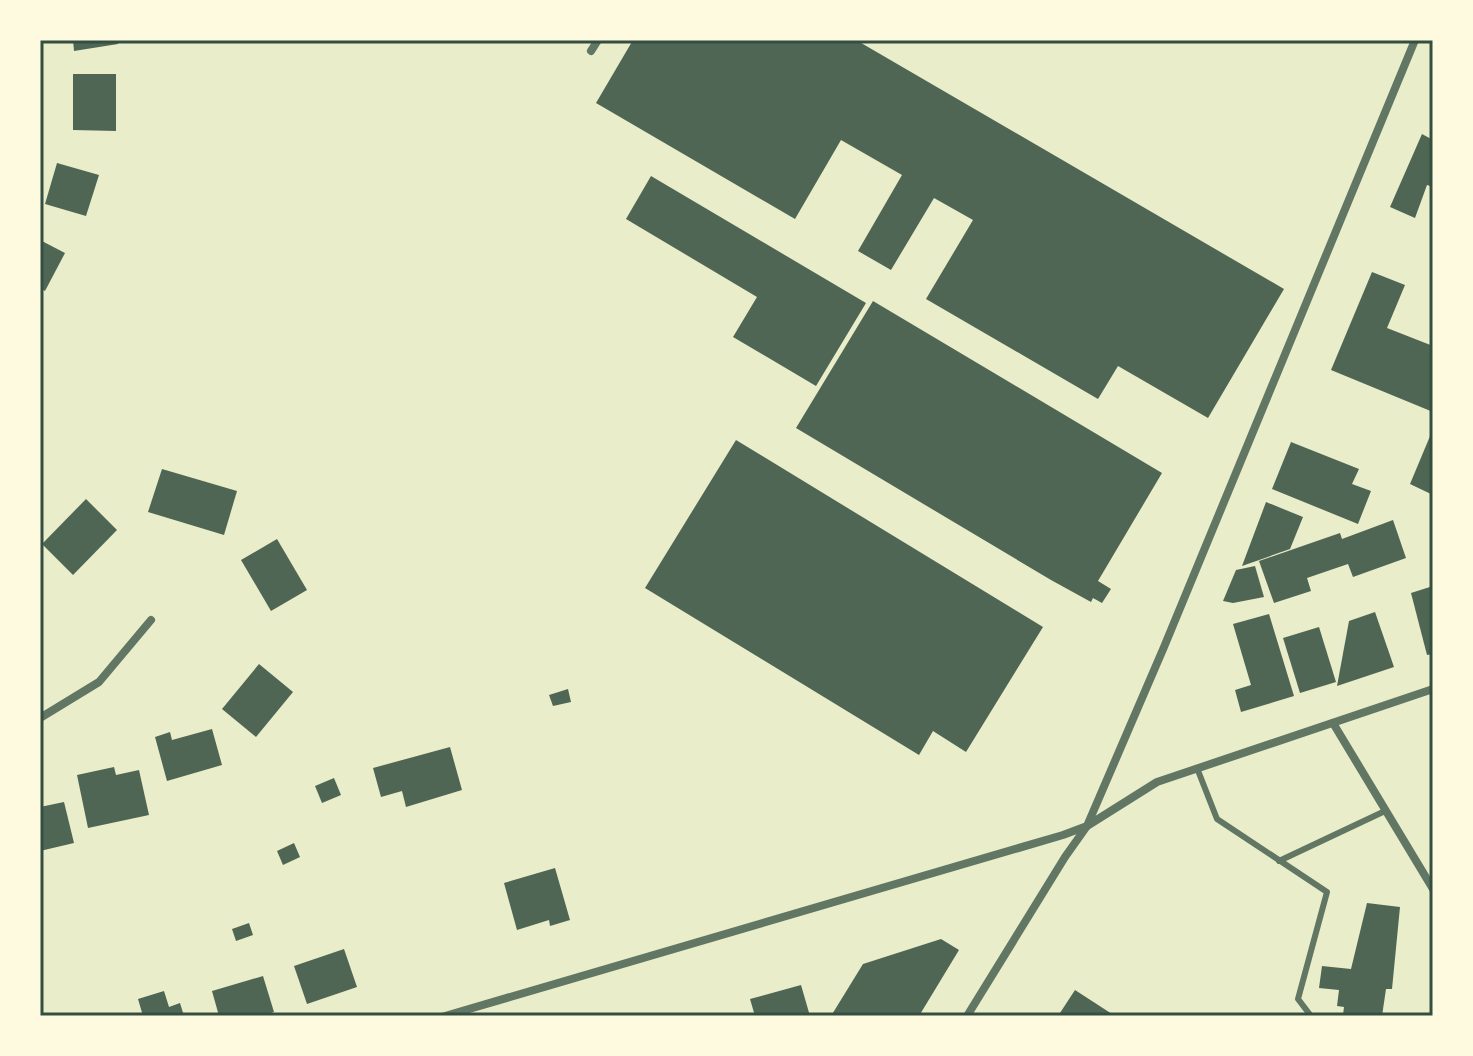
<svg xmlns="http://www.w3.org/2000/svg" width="1473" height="1056" font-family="'Golos Text',sans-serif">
  <rect width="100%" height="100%" fill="#e9edc9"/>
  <g fill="#4f6655">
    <path d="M 73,40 L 118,40 L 118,44 L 74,51 Z"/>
    <path d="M 633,40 L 856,40 L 1284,289 L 1208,418 L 1118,366 L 1098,399 L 926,299 L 973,220 L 934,198 L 891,270 L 858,251 L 902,175 L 841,140 L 795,219 L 596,103 Z"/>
    <path d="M 73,74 L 116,74 L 116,131 L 73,130 Z"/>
    <path d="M 1422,134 L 1433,140 L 1433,187 L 1427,185 L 1415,218 L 1390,207 Z"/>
    <path d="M 57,163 L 99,175 L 86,216 L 45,204 Z"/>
    <path d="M 651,176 L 866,303 L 816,386 L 733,337 L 757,297 L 626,219 Z"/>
    <path d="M 40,240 L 65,253 L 45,291 L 40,288 Z"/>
    <path d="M 1372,272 L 1405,285 L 1387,328 L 1433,346 L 1433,412 L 1331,370 Z"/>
    <path d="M 873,301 L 1162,473 L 1098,581 L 1111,589 L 1102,603 L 1093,598 L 1091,602 L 1051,580 L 796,428 Z"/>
    <path d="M 1433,429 L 1433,495 L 1410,484 Z"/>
    <path d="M 736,440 L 1043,627 L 966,752 L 933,731 L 919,755 L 645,588 Z"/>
    <path d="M 1291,442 L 1359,469 L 1352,484 L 1371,491 L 1358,524 L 1272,489 Z"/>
    <path d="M 162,469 L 237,491 L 224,535 L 148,512 Z"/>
    <path d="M 86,499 L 117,530 L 73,575 L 42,544 Z"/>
    <path d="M 1266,502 L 1303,517 L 1290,549 L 1242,566 Z"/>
    <path d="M 1393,520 L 1406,558 L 1353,577 L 1348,564 L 1307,578 L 1311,591 L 1274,603 L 1259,561 L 1340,533 L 1342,539 Z"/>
    <path d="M 277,539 L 307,590 L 271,611 L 241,560 Z"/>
    <path d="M 1255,566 L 1264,597 L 1233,603 L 1223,601 L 1236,570 Z"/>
    <path d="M 1433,586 L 1433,654 L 1427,655 L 1411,593 Z"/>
    <path d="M 1375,612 L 1394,667 L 1337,686 L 1349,621 Z"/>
    <path d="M 1269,614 L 1294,696 L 1241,712 L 1235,690 L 1251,685 L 1233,624 Z"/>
    <path d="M 1319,627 L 1336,682 L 1300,693 L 1283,638 Z"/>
    <path d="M 259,664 L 293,692 L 256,737 L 222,709 Z"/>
    <path d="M 568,689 L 571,702 L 553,706 L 549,695 Z"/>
    <path d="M 212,729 L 222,765 L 167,781 L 155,737 L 170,732 L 172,740 Z"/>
    <path d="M 450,747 L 462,790 L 406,807 L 402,791 L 381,797 L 373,768 Z"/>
    <path d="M 114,767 L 116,775 L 139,770 L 149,815 L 88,828 L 77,775 Z"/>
    <path d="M 334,778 L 341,795 L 322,803 L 315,786 Z"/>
    <path d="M 64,802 L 74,843 L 40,851 L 40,807 Z"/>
    <path d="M 294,843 L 300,857 L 283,865 L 277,851 Z"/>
    <path d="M 555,868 L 570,920 L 550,926 L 549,920 L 517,930 L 504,883 Z"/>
    <path d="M 1367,903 L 1400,907 L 1392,989 L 1386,989 L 1382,1016 L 1343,1015 L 1344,1007 L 1337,1006 L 1339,990 L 1319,988 L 1322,966 L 1351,969 Z"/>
    <path d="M 249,923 L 253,935 L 236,941 L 232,929 Z"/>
    <path d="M 941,939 L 959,950 L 919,1016 L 831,1016 L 863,964 Z"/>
    <path d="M 344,949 L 357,987 L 307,1004 L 294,966 Z"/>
    <path d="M 263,976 L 274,1012 L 262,1016 L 219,1016 L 212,991 Z"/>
    <path d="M 801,985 L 810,1016 L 755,1016 L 750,999 Z"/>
    <path d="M 1075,990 L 1112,1014 L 1111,1016 L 1058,1016 Z"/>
    <path d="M 164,991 L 169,1007 L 180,1003 L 184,1016 L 143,1016 L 138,999 Z"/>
  </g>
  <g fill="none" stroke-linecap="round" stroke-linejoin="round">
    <g stroke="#617663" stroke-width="6">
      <path d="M 1197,768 L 1217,819 L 1327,892 L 1298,999 L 1311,1016"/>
      <path d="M 1279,861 L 1385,811"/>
    </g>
    <g stroke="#617663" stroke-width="8">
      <path d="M 591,51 L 598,40"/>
      <path d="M 40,718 L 99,682 L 151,620"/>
      <path d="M 1333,723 L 1433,889"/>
      <path d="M 445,1016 L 1063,835 L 1087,826 L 1157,782 L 1433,689"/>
      <path d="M 967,1016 L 1065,857 L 1087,826 L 1164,647 L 1415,40"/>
    </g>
  </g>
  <rect width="1473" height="1056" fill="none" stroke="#fefae0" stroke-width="84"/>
  <rect x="42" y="42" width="1389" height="972" fill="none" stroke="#344e41" stroke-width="3"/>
</svg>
